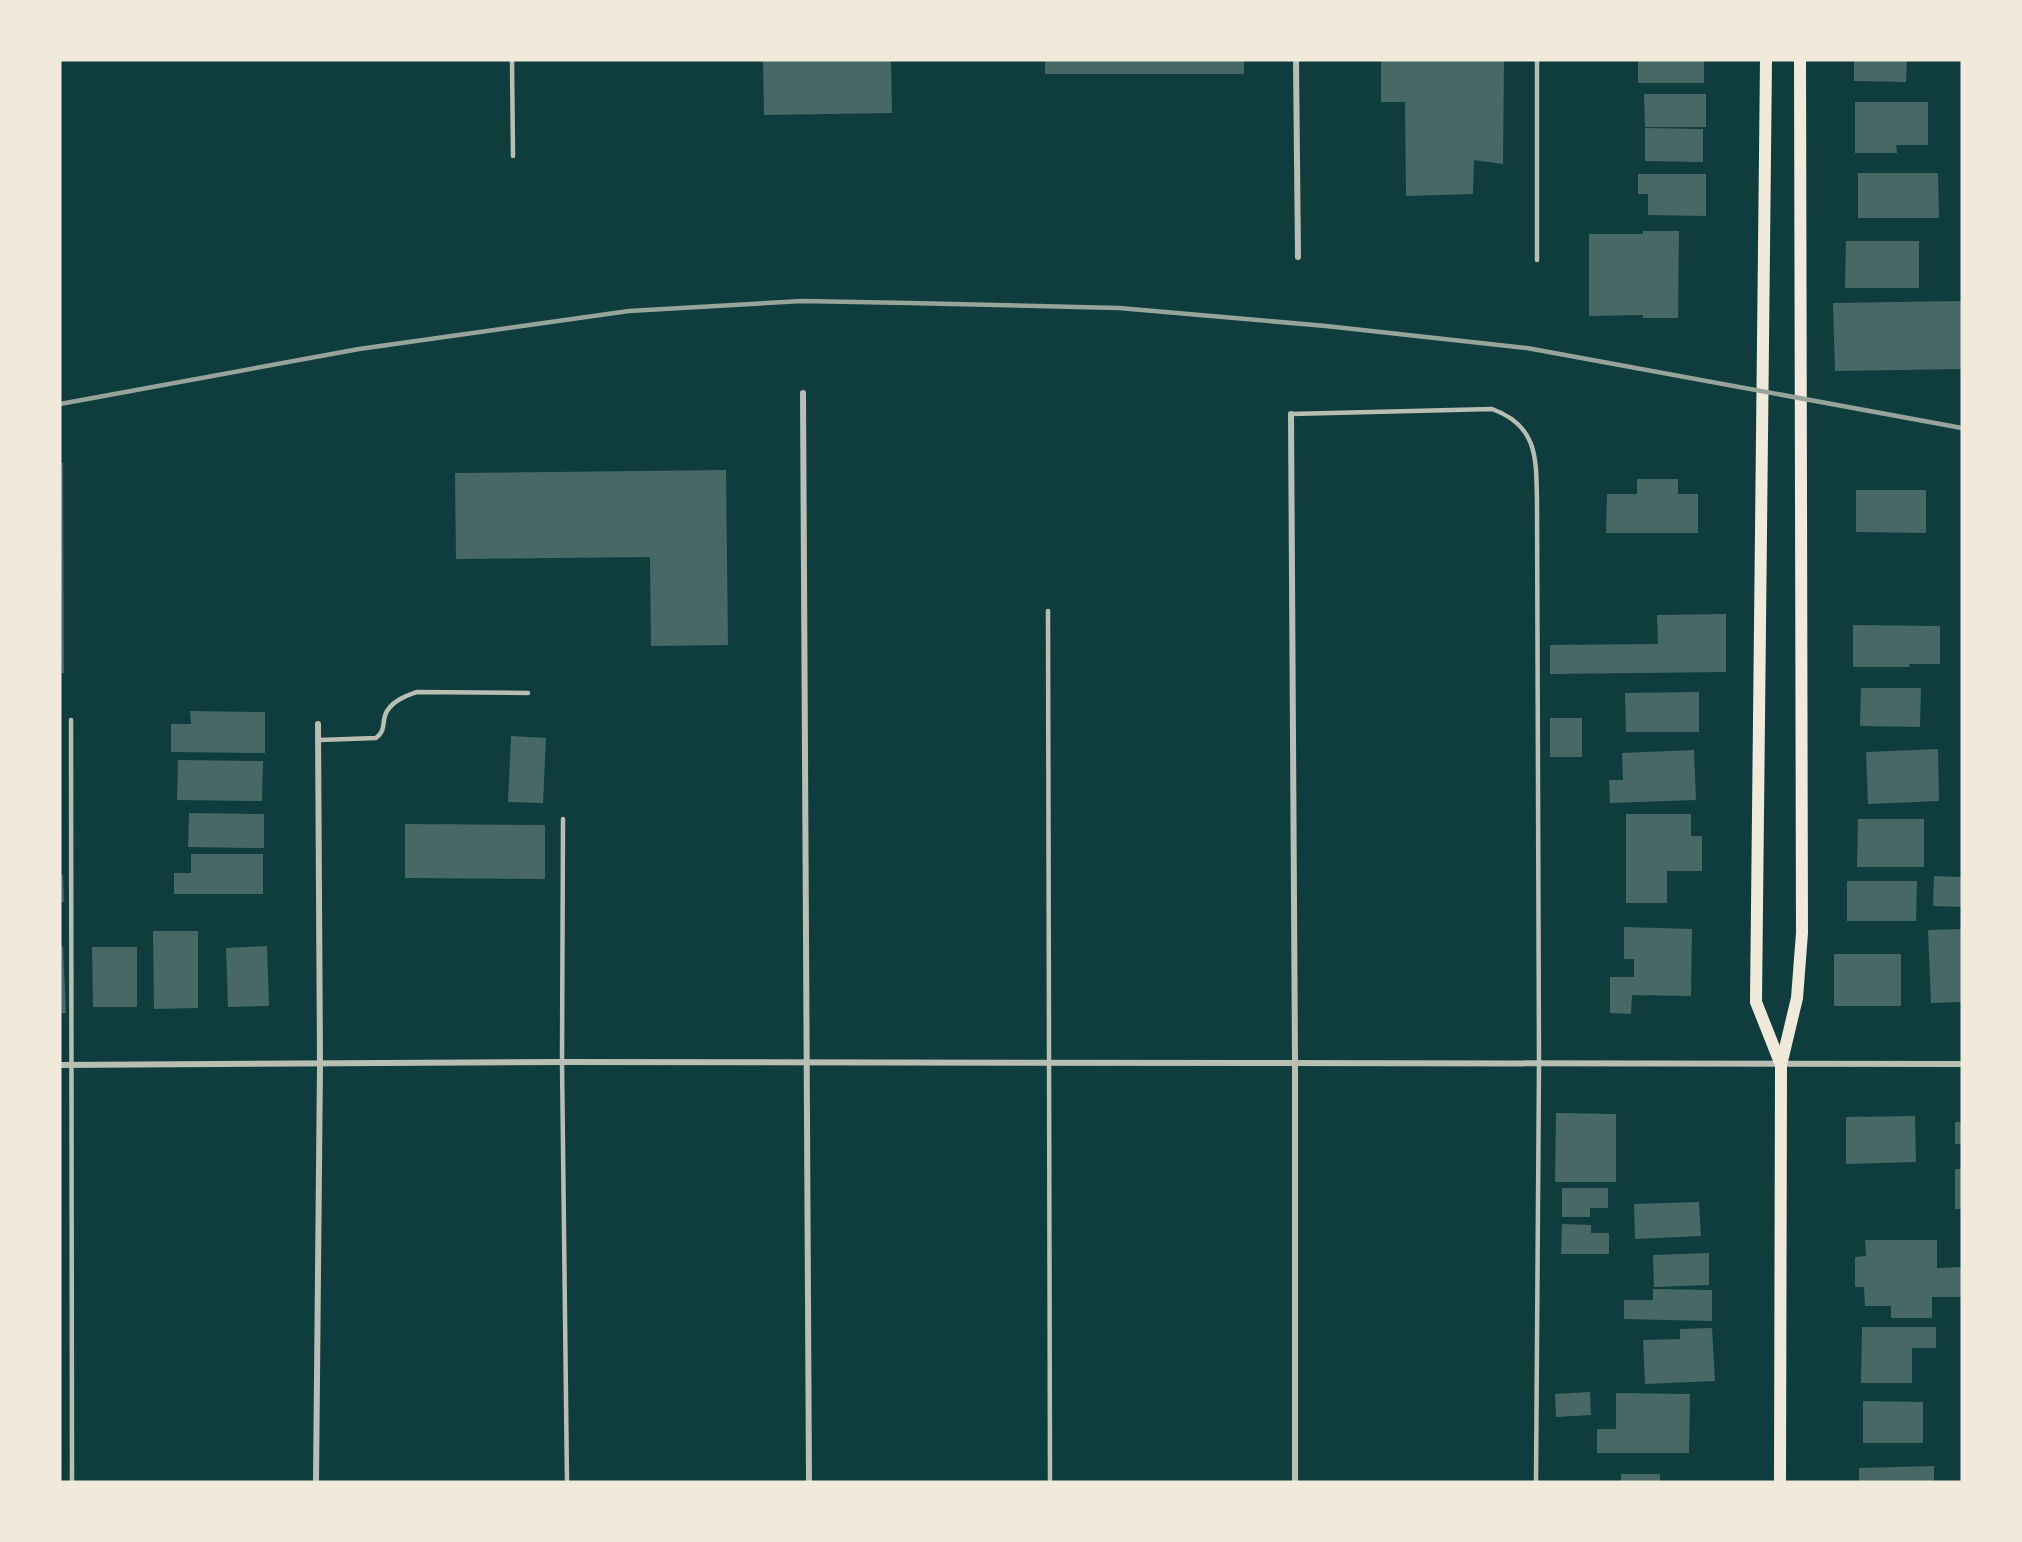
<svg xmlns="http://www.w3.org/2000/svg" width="2022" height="1542" font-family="Arial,sans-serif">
  <rect width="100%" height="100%" fill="#0f3d3e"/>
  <g fill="#486865">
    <path d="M 763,60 L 891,60 L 892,113 L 764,115 Z"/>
    <rect x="1045" y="60" width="199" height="14"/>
    <path d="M 1381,60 L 1504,60 L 1503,164 L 1474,160 L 1473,194 L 1406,196 L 1405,102 L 1381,102 Z"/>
    <rect x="1638" y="60" width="66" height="23"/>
    <path d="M 1854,60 L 1907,60 L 1906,82 L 1854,81 Z"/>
    <path d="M 1644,94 L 1706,94 L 1706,127 L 1645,127 Z"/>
    <path d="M 1855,102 L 1928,102 L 1928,145 L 1896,145 L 1897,153 L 1855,153 Z"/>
    <path d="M 1645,128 L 1703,129 L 1703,162 L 1645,161 Z"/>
    <path d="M 1858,173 L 1938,173 L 1939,218 L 1858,218 Z"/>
    <path d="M 1638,174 L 1706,174 L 1706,216 L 1648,215 L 1648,194 L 1638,194 Z"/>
    <path d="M 1643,231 L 1679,231 L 1678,318 L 1643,318 L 1643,315 L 1589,316 L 1589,234 L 1643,234 Z"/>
    <path d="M 1846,241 L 1919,241 L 1919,288 L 1845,288 Z"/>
    <path d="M 1962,301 L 1962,369 L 1835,371 L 1833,303 Z"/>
    <path d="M 60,463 L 63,463 L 64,673 L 60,673 Z"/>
    <path d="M 726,470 L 728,645 L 651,646 L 650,557 L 456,559 L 455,473 Z"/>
    <path d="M 1637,479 L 1678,479 L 1678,494 L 1698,494 L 1698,533 L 1606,533 L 1607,494 L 1637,494 Z"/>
    <path d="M 1856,490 L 1926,490 L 1926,533 L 1856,532 Z"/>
    <path d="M 1726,614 L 1726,672 L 1550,674 L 1550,645 L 1658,644 L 1657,615 Z"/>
    <path d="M 1853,625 L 1940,626 L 1940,664 L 1909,664 L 1910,667 L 1853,667 Z"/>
    <path d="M 1861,688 L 1921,688 L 1920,727 L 1860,726 Z"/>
    <path d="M 1699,692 L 1699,732 L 1626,732 L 1625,693 Z"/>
    <path d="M 190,711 L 265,712 L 265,753 L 171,752 L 171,724 L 191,724 Z"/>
    <rect x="1550" y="718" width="32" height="39"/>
    <path d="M 511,736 L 546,738 L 543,803 L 508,802 Z"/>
    <path d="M 1938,749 L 1939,801 L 1868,804 L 1866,752 Z"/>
    <path d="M 1694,750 L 1696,800 L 1610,803 L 1609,780 L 1623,780 L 1622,753 Z"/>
    <path d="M 178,760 L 263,761 L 262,801 L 177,800 Z"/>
    <path d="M 189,813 L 264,814 L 264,848 L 188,847 Z"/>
    <path d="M 1626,814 L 1691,814 L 1691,836 L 1702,836 L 1702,871 L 1667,871 L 1667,903 L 1626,903 Z"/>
    <path d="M 1858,819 L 1924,819 L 1924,867 L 1857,867 Z"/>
    <path d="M 405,824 L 545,825 L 545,879 L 405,878 Z"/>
    <path d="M 191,854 L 263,854 L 263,894 L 174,894 L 174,873 L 191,873 Z"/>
    <path d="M 60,875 L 63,875 L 64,902 L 60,902 Z"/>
    <path d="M 1934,876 L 1962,877 L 1962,907 L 1933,906 Z"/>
    <path d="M 1847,881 L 1917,881 L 1916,921 L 1847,921 Z"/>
    <path d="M 1624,927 L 1692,929 L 1691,996 L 1632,995 L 1631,1014 L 1610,1013 L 1610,977 L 1634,977 L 1634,959 L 1624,959 Z"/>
    <path d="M 1962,929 L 1962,1002 L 1931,1003 L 1928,930 Z"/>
    <path d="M 153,931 L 198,931 L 198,1008 L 154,1009 Z"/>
    <path d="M 60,946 L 63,946 L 66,1013 L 60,1013 Z"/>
    <path d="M 267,946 L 269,1006 L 228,1007 L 226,948 Z"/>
    <path d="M 92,947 L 137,947 L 137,1007 L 93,1007 Z"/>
    <rect x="1834" y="954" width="67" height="52"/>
    <path d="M 1556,1113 L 1616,1114 L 1616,1182 L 1555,1182 Z"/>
    <path d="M 1915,1116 L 1916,1162 L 1846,1164 L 1846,1117 Z"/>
    <rect x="1955" y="1122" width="7" height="22"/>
    <rect x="1955" y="1169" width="7" height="40"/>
    <path d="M 1562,1188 L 1608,1188 L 1608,1208 L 1590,1208 L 1590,1217 L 1562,1217 Z"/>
    <path d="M 1699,1202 L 1701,1236 L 1635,1239 L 1634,1204 Z"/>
    <path d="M 1562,1224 L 1591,1225 L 1591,1233 L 1609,1233 L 1609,1254 L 1561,1254 Z"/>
    <path d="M 1865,1240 L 1937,1240 L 1937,1268 L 1962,1267 L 1962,1297 L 1932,1297 L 1932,1318 L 1891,1318 L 1891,1306 L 1865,1306 L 1864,1287 L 1855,1287 L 1855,1257 L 1866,1256 Z"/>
    <path d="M 1709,1253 L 1709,1285 L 1654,1287 L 1653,1255 Z"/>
    <path d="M 1653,1289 L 1712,1290 L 1712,1321 L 1624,1319 L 1624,1300 L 1653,1300 Z"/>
    <path d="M 1862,1327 L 1936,1327 L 1936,1348 L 1912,1348 L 1912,1383 L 1861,1383 Z"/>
    <path d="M 1712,1328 L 1715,1381 L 1645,1384 L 1643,1340 L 1680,1339 L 1680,1329 Z"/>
    <path d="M 1590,1392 L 1591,1415 L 1556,1417 L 1555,1394 Z"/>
    <path d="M 1616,1393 L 1690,1394 L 1689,1453 L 1597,1453 L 1597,1429 L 1616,1429 Z"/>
    <path d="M 1863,1401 L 1923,1402 L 1923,1443 L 1863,1443 Z"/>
    <path d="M 1934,1466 L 1934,1482 L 1859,1482 L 1859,1468 Z"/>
    <rect x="1621" y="1474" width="39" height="8"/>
  </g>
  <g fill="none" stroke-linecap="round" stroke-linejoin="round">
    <g stroke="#b8beb3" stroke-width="4.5">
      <path d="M 512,60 L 513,156"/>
      <path d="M 1537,260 L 1537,60"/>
      <path d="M 1291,414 L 1492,409 C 1539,426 1536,460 1537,502 L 1539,1063 L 1536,1482"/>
      <path d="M 1048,611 L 1050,1482"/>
      <path d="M 71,720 L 72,1482"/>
      <path d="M 319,740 L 376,738 C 387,730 381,721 387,711 C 394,700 406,696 417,692 L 528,693"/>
      <path d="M 563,819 L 562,1062 L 567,1482"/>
    </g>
    <g stroke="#b8beb3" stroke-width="6">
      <path d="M 1296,60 L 1298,257"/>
      <path d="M 803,393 L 809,1482"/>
      <path d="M 1291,414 L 1295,1062 L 1295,1482"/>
      <path d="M 60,1065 L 562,1062 L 1962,1064"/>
      <path d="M 316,1482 L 320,1064 L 318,724"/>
    </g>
    <g stroke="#f1e9da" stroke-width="12">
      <path d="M 1766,60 L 1756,1002 L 1781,1065"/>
      <path d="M 1780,1482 L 1781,1065 L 1797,998 L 1802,933 L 1800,60"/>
    </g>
    <path stroke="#97a49c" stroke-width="4.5" d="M 60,404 L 359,349 L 629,311 L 802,301 L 909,303 L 1119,308 L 1326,326 L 1527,348 L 1962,428"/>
  </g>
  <rect width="2022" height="1542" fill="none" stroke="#f1e9da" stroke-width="123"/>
</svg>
